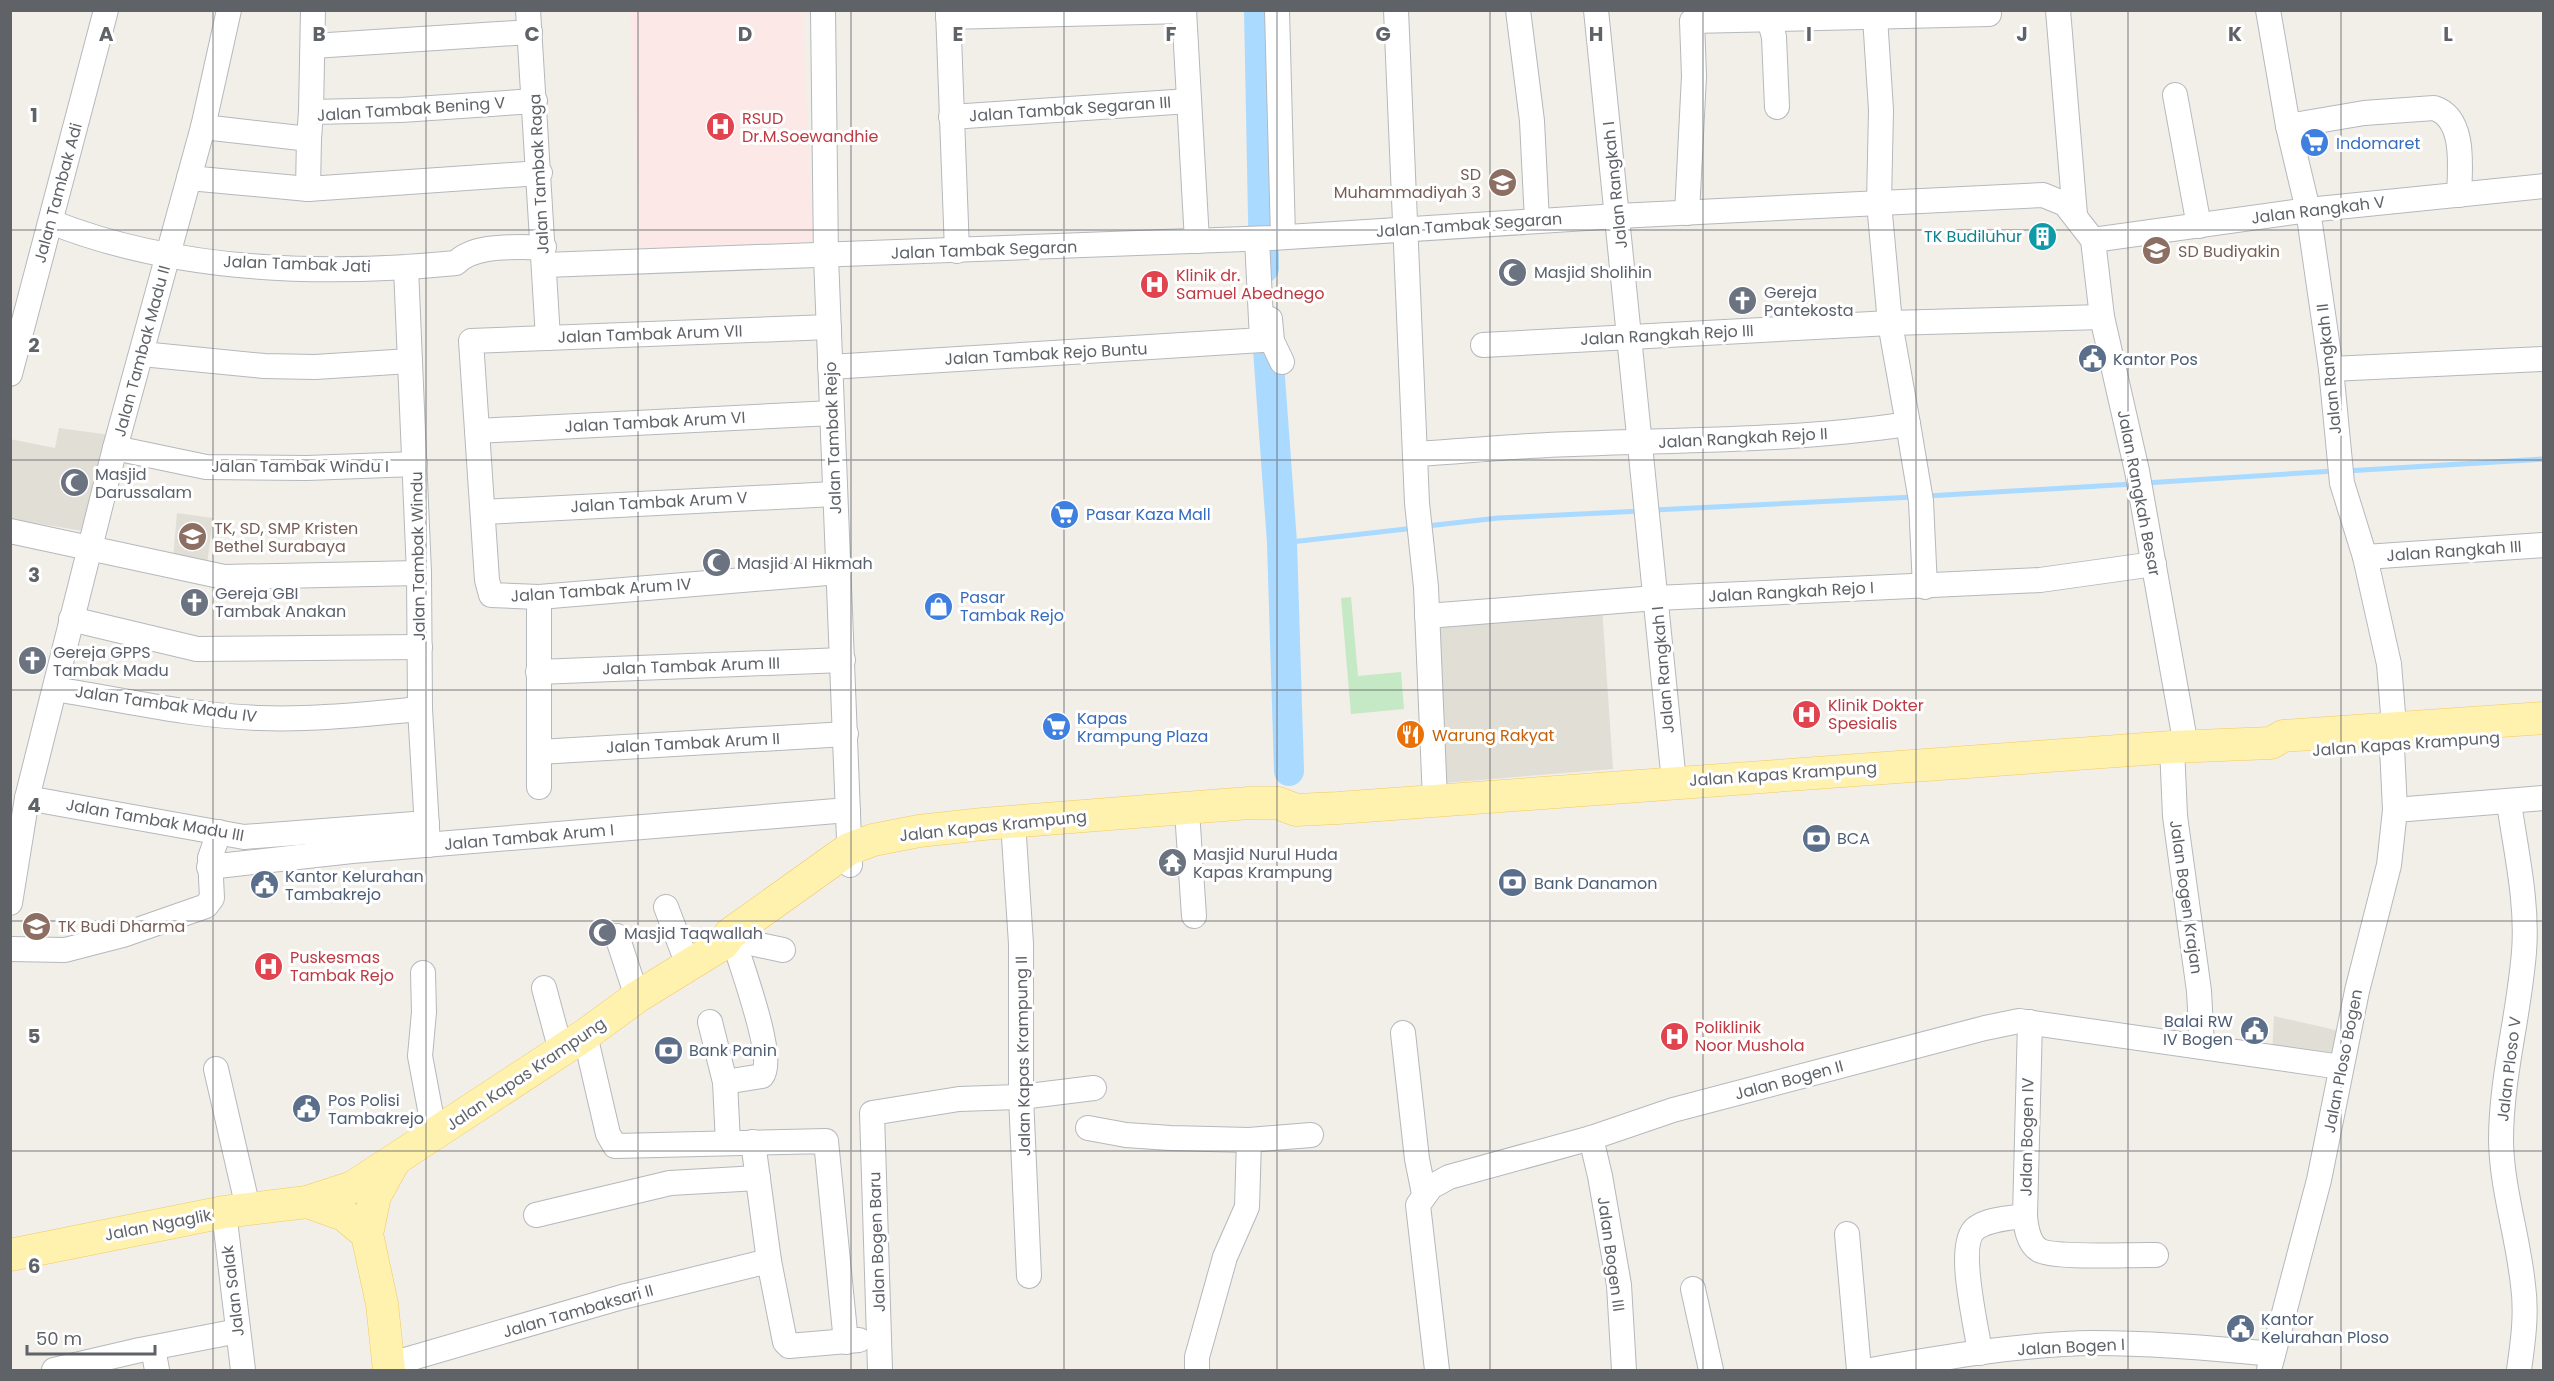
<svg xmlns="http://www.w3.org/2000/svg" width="2554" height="1381" font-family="Poppins,sans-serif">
  <rect width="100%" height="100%" fill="#f1efe8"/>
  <g fill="#e1ded6">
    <path d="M 59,428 L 110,435 L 89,532 L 11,519 L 10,439 L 55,448 Z"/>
    <path d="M 177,513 L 213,518 L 207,565 L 173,558 Z"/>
    <path d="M 1602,607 L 1613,769 L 1444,783 L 1434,619 Z"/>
    <path d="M 2274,1016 L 2340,1031 L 2334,1065 L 2272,1055 Z"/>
  </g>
  <path fill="#fce8e6" d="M 630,11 L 802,11 L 813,242 L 641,250 Z"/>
  <path fill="#c5e8c5" d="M 1351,597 L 1358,676 L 1401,672 L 1404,709 L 1351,714 L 1341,598 Z"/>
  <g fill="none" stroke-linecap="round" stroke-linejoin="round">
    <g stroke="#aadaff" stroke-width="5">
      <path d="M 2346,471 L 2544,459"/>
      <path d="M 2145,483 L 2334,471"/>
      <path d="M 1927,496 L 2133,484"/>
      <path d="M 1654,510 L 1914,497"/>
      <path d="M 1427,526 L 1498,518 L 1642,511"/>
      <path d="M 1282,543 L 1415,528"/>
    </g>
    <g stroke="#aadaff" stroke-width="30">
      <path d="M 1259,10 L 1264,268"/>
      <path d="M 1266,322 L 1282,543 L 1289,771"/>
    </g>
    <defs>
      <g id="minor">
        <path d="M 528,10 L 548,338"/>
        <path d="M 823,10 L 826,257 L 850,865"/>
        <path d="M 948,10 L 957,251"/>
        <path d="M 1184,10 L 1197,241"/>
        <path d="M 1277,10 L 1283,237"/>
        <path d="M 1396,10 L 1417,503 L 1426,587 L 1435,800"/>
        <path d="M 1518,10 L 1532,121 L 1537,221"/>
        <path d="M 1596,10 L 1674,782"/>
        <path d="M 2058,10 L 2075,215"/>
        <path d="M 2268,10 L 2288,126 L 2308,210 L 2331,369 L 2342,483 L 2365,557 L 2389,664 L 2394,726"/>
        <path d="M 948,17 L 1184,11"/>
        <path d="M 1875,17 L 1881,110 L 1879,203 L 1890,323 L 1908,424"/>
        <path d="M 1769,19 L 1774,37 L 1777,107"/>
        <path d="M 313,46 L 530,32"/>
        <path d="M 2175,95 L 2199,226"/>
        <path d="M 311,112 L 313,10"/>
        <path d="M 951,117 L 1189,101"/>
        <path d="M 2288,126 L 2364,113 L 2434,108 C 2466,118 2460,168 2459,195"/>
        <path d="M 203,127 L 309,139 L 311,112 L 401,110 L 535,101"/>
        <path d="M 189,178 L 308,189 L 540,173"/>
        <path d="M 308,189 L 309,139"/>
        <path d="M 1687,213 L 1694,76 L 1692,21 L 1989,14"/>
        <path d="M 51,222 C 177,272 323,276 456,263 C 476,243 517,248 544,247"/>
        <path d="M 2093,240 L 2308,210 L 2544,186"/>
        <path d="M 545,265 L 1272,238 L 1618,216 L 2043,195 L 2065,204 L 2093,240 L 2102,317 L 2137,471 L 2186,746"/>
        <path d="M 406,268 L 419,573 L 420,709 L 428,845"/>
        <path d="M 1270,319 L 1272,341 L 1282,362"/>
        <path d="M 829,327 L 471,341 L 487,580 L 491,595 L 539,597 L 839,572"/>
        <path d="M 1483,345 L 1890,323 L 2102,317"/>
        <path d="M 142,354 L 264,366 L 315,367 L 410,361"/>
        <path d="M 830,367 L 1262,340 L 1257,239"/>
        <path d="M 2331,369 L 2544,359"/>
        <path d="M 10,374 L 106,10"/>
        <path d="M 477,431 L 832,413"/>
        <path d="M 115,448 L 206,467 L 307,468 L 415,464"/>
        <path d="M 1415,454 C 1453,452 1491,448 1529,446 C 1656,439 1782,443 1908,424 L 1921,501 L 1925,587"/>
        <path d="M 483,512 L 834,494"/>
        <path d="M 10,531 L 224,577 L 419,573"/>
        <path d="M 2365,557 L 2544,545"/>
        <path d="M 539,597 L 539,787"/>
        <path d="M 1427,616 L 1656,598 L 2040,580 L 2154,564"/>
        <path d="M 71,619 L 197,649 L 420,647"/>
        <path d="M 538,672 L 843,660"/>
        <path d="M 55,689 C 123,700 191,716 260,718 C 313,720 366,714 420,709"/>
        <path d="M 2172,747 L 2175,816 L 2199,991 L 2202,1047"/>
        <path d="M 539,752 L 846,734"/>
        <path d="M 27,798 L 244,837 L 427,823"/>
        <path d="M 2509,803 C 2516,852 2528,903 2524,952 C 2519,1016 2501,1077 2501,1141 C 2502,1190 2518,1236 2523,1285 C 2527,1313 2523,1342 2519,1370"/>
        <path d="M 2395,810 L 2544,798"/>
        <path d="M 1188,826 L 1194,916"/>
        <path d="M 1014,837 L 1021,944 L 1021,1097 L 1029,1276"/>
        <path d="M 209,867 L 352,851 L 848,810"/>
        <path d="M 10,903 L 27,798 L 115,448 L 203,127 L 229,10"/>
        <path d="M 666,907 L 688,965"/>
        <path d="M 617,936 L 637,997"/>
        <path d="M 744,938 L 750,943 L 783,950"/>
        <path d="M 10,949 L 65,950 L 123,935 L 206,906 L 212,898 L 210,858 L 219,832"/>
        <path d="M 423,973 L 424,1012 L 420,1056 L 435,1136"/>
        <path d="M 544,988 L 561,1051"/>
        <path d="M 710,1022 L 725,1082 L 728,1143"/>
        <path d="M 1403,1033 L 1417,1159 L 1424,1194"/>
        <path d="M 585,1035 L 608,1134 L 615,1146 L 826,1141 L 846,1342"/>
        <path d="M 216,1069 L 248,1208"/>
        <path d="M 725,1082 L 762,1076 C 776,1058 742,968 735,944"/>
        <path d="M 1088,1128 L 1126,1135 L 1170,1138 L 1249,1140 L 1311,1135"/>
        <path d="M 1591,1138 L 1600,1176 L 1619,1285 L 1624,1370"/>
        <path d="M 753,1142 L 769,1261 L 785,1342 L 789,1346 L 859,1340"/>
        <path d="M 224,1212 L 243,1370"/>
        <path d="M 536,1215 L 670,1183 L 758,1178"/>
        <path d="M 2025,1216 C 2026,1227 2028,1243 2039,1250 C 2055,1259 2133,1254 2156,1255"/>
        <path d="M 1847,1234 L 1859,1370"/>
        <path d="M 1693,1289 L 1711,1370"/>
        <path d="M 153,1348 L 157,1370"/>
        <path d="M 1980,1353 C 1977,1327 1955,1244 1976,1228 C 1989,1219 2010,1218 2025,1216 L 2030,1022"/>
        <path d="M 388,1365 L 622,1297 L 769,1261"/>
        <path d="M 54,1370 L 140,1350 L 238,1331"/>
        <path d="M 880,1370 L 872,1113 L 959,1099 L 1021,1097 L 1094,1088"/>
        <path d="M 1197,1370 L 1197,1357 L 1225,1257 L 1247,1207 L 1249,1140"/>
        <path d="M 1437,1370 L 1418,1205 L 1431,1187 L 1449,1177 L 1591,1138 L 1673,1110 L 1985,1028 L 2019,1021 L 2341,1067"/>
        <path d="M 1871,1370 C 1945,1357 2019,1344 2094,1343 C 2154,1343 2213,1348 2273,1354"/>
        <path d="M 2269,1370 L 2319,1180 L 2357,991 L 2389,865 L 2395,810 L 2392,747"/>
      </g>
      <g id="major">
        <path d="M 307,1202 L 344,1215 L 367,1234"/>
        <path d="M 10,1255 L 224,1212 L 307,1202 L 353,1187 L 585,1035 L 637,997 L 723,944 L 730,934 L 849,849 L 873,840 L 919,831 L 983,824 L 1249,803 L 1278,803 L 1296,810 L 1338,808 L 2172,747 L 2271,743 L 2283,736 L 2544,718"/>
        <path d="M 389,1370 L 382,1304 L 367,1234 L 375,1196 L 393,1163"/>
      </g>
    </defs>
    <use href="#minor" stroke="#b5b8bc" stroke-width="26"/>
    <use href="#major" stroke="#f2c960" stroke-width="33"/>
    <use href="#minor" stroke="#fff" stroke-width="24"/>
    <use href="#major" stroke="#fff2af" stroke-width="32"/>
  </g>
  <path fill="none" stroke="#5f6368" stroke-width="1.5" stroke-opacity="0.55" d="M 213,10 L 213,1370M 426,10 L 426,1370M 638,10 L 638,1370M 851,10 L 851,1370M 1064,10 L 1064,1370M 1277,10 L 1277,1370M 1490,10 L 1490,1370M 1703,10 L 1703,1370M 1916,10 L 1916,1370M 2128,10 L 2128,1370M 2341,10 L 2341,1370M 10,230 L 2544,230M 10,460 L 2544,460M 10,690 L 2544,690M 10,921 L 2544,921M 10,1151 L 2544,1151"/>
  <defs>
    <symbol id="hospital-disc" viewBox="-11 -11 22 22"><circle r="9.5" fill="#e0444e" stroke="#fff"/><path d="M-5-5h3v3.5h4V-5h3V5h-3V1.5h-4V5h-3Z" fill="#fff"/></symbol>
    <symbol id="supermarket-disc" viewBox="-11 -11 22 22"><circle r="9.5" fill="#3f7fe0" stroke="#fff"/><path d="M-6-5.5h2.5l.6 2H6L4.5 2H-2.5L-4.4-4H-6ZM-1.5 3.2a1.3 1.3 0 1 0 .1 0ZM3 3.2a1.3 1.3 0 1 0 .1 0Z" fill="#fff"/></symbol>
    <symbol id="school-disc" viewBox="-11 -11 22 22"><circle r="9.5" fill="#8d6e63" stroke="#fff"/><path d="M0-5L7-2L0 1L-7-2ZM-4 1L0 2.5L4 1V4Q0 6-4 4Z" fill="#fff"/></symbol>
    <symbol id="building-disc" viewBox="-11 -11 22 22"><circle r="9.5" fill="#0f9aa8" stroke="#fff"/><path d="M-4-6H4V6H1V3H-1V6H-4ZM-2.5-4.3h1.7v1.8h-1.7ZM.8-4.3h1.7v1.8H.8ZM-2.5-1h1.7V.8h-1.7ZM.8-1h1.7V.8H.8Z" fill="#fff"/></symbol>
    <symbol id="mosque-disc" viewBox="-11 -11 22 22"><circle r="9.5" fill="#6b7280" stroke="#fff"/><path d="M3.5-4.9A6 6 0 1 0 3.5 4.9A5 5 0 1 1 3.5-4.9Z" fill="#fff"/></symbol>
    <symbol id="church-disc" viewBox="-11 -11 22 22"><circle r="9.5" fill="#6b7280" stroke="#fff"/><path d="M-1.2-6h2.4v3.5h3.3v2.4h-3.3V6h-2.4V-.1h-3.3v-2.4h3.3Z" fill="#fff"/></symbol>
    <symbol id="civic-disc" viewBox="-11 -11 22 22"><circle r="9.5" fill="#5c6f8a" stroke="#fff"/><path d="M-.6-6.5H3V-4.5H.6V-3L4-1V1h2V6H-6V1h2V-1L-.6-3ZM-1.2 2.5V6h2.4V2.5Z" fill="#fff"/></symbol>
    <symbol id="shop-disc" viewBox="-11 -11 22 22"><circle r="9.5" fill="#3f7fe0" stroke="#fff"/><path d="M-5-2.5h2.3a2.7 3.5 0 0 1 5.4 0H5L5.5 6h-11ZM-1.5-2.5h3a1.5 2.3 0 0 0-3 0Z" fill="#fff"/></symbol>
    <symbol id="restaurant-disc" viewBox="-11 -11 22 22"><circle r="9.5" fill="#e8710a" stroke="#fff"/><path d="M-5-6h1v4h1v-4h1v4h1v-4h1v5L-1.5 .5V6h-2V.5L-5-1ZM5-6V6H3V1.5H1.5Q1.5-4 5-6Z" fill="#fff"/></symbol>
    <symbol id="bank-disc" viewBox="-11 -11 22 22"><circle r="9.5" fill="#5c6f8a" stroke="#fff"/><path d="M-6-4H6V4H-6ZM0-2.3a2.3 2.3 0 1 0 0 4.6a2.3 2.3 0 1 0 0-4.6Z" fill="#fff"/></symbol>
    <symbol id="temple-disc" viewBox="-11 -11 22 22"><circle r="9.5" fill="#6b7280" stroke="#fff"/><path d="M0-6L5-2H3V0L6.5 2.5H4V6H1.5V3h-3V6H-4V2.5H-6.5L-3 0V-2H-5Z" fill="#fff"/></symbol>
  </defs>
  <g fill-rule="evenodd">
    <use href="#hospital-disc" x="704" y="110" width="33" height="33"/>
    <use href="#supermarket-disc" x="2298" y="126" width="33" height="33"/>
    <use href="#school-disc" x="1486" y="166" width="33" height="33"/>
    <use href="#building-disc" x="2026" y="220" width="33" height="33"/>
    <use href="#school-disc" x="2140" y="234" width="33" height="33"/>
    <use href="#mosque-disc" x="1496" y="256" width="33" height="33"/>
    <use href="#hospital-disc" x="1138" y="268" width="33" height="33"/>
    <use href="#church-disc" x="1726" y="284" width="33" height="33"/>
    <use href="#civic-disc" x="2076" y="342" width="33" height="33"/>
    <use href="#mosque-disc" x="58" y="466" width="33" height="33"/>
    <use href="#supermarket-disc" x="1048" y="498" width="33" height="33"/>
    <use href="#school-disc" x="176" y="520" width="33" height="33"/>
    <use href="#mosque-disc" x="700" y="546" width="33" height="33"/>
    <use href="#church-disc" x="178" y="586" width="33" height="33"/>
    <use href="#shop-disc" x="922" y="590" width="33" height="33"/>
    <use href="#church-disc" x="16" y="644" width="33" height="33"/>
    <use href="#hospital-disc" x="1790" y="698" width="33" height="33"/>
    <use href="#supermarket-disc" x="1040" y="710" width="33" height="33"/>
    <use href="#restaurant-disc" x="1394" y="718" width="33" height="33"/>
    <use href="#bank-disc" x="1800" y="822" width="33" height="33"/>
    <use href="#temple-disc" x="1156" y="846" width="33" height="33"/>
    <use href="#bank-disc" x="1496" y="866" width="33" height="33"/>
    <use href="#civic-disc" x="248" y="868" width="33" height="33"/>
    <use href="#school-disc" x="20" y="910" width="33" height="33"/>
    <use href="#mosque-disc" x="586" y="916" width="33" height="33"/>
    <use href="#hospital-disc" x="252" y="950" width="33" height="33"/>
    <use href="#civic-disc" x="2238" y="1014" width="33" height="33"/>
    <use href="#hospital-disc" x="1658" y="1020" width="33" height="33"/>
    <use href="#bank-disc" x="652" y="1034" width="33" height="33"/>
    <use href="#civic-disc" x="290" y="1092" width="33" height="33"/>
    <use href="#civic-disc" x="2224" y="1312" width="33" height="33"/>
  </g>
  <g text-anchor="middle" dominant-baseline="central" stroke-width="6" stroke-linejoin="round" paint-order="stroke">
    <g font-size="16" fill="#5f6368" stroke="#fff">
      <text transform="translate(411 109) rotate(-4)">Jalan Tambak Bening V</text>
      <text transform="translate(1070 109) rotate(-4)">Jalan Tambak Segaran III</text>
      <text transform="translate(539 174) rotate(-93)">Jalan Tambak Raga</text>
      <text transform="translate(1615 185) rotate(-96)">Jalan Rangkah I</text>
      <text transform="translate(58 193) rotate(-75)">Jalan Tambak Adi</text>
      <text transform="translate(2318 210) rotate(-7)">Jalan Rangkah V</text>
      <text transform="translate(1469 225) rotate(-4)">Jalan Tambak Segaran</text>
      <text transform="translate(984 250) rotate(-2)">Jalan Tambak Segaran</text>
      <text transform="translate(297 264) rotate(2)">Jalan Tambak Jati</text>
      <text transform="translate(650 334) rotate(-2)">Jalan Tambak Arum VII</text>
      <text transform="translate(1667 335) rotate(-3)">Jalan Rangkah Rejo III</text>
      <text transform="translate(142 351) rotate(-75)">Jalan Tambak Madu II</text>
      <text transform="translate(1046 354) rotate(-3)">Jalan Tambak Rejo Buntu</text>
      <text transform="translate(2329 369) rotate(-96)">Jalan Rangkah II</text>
      <text transform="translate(655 422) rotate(-3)">Jalan Tambak Arum VI</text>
      <text transform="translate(833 438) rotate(-92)">Jalan Tambak Rejo</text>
      <text transform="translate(1743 438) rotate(-3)">Jalan Rangkah Rejo II</text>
      <text x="300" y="466">Jalan Tambak Windu I</text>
      <text transform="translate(2139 493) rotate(79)">Jalan Rangkah Besar</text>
      <text transform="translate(659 502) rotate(-3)">Jalan Tambak Arum V</text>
      <text transform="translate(2454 551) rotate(-4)">Jalan Rangkah III</text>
      <text transform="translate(418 556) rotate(-91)">Jalan Tambak Windu</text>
      <text transform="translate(601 590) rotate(-4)">Jalan Tambak Arum IV</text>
      <text transform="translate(1791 592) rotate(-3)">Jalan Rangkah Rejo I</text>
      <text transform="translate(691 666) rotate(-2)">Jalan Tambak Arum III</text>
      <text transform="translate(1663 670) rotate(-95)">Jalan Rangkah I</text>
      <text transform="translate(166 704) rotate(8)">Jalan Tambak Madu IV</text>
      <text transform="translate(693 743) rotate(-3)">Jalan Tambak Arum II</text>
      <text transform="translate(2406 744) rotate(-4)">Jalan Kapas Krampung</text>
      <text transform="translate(1783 774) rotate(-4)">Jalan Kapas Krampung</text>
      <text transform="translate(155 820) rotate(10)">Jalan Tambak Madu III</text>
      <text transform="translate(993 826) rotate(-6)">Jalan Kapas Krampung</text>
      <text transform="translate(529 837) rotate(-5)">Jalan Tambak Arum I</text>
      <text transform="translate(2186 897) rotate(82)">Jalan Bogen Krajan</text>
      <text transform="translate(1023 1056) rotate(-91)">Jalan Kapas Krampung II</text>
      <text transform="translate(2343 1061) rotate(-79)">Jalan Ploso Bogen</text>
      <text transform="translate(2509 1069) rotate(-83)">Jalan Ploso V</text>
      <text transform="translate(526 1074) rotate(-34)">Jalan Kapas Krampung</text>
      <text transform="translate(1789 1080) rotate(-15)">Jalan Bogen II</text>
      <text transform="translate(2027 1137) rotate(-89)">Jalan Bogen IV</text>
      <text transform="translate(158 1225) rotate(-11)">Jalan Ngaglik</text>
      <text transform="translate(877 1242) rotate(-92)">Jalan Bogen Baru</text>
      <text transform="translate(1611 1254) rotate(82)">Jalan Bogen III</text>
      <text transform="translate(233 1291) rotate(-97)">Jalan Salak</text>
      <text transform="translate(578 1311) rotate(-16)">Jalan Tambaksari II</text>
      <text transform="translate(2071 1347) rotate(-3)">Jalan Bogen I</text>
    </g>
    <g font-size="16" fill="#be3a42" stroke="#fff" text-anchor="start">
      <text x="742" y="118">RSUD<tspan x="742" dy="18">Dr.M.Soewandhie</tspan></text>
      <text x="1176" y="275">Klinik dr.<tspan x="1176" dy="18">Samuel Abednego</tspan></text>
      <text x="1828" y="705">Klinik Dokter<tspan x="1828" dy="18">Spesialis</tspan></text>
      <text x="290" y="957">Puskesmas<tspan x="290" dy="18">Tambak Rejo</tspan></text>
      <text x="1695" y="1027">Poliklinik<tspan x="1695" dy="18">Noor Mushola</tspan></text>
    </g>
    <g font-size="16" fill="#366cbe" stroke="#fff" text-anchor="start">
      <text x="2336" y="143">Indomaret</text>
      <text x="1086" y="514">Pasar Kaza Mall</text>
      <text x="960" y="597">Pasar<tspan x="960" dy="18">Tambak Rejo</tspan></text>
      <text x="1077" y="718">Kapas<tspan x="1077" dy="18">Krampung Plaza</tspan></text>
    </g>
    <g font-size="16" fill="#785e54" stroke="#fff" text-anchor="start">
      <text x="1481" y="174" text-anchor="end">SD<tspan x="1481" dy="18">Muhammadiyah 3</tspan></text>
      <text x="2178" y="251">SD Budiyakin</text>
      <text x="214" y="528">TK, SD, SMP Kristen<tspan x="214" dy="18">Bethel Surabaya</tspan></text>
      <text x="58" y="926">TK Budi Dharma</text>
    </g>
    <g font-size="16" fill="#0d838f" stroke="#fff" text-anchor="end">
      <text x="2022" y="236">TK Budiluhur</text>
    </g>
    <g font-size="16" fill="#5b616d" stroke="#fff" text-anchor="start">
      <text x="1534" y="272">Masjid Sholihin</text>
      <text x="1764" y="292">Gereja<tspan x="1764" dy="18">Pantekosta</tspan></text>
      <text x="95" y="474">Masjid<tspan x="95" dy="18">Darussalam</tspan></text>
      <text x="737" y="563">Masjid Al Hikmah</text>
      <text x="215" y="593">Gereja GBI<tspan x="215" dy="18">Tambak Anakan</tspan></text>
      <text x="53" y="652">Gereja GPPS<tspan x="53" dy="18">Tambak Madu</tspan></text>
      <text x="1193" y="854">Masjid Nurul Huda<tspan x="1193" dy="18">Kapas Krampung</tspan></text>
      <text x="624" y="933">Masjid Taqwallah</text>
    </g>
    <g font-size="16" fill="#4e5e75" stroke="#fff" text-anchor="start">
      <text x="2113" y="359">Kantor Pos</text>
      <text x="1837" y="838">BCA</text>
      <text x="285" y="876">Kantor Kelurahan<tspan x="285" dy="18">Tambakrejo</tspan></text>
      <text x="1534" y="883">Bank Danamon</text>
      <text x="2233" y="1021" text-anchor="end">Balai RW<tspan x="2233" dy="18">IV Bogen</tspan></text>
      <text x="689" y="1050">Bank Panin</text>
      <text x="328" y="1100">Pos Polisi<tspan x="328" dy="18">Tambakrejo</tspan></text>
      <text x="2261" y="1319">Kantor<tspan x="2261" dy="18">Kelurahan Ploso</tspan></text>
    </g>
    <g font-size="16" fill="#c56008" stroke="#fff" text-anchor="start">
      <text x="1432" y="735">Warung Rakyat</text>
    </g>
  </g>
  <g font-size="20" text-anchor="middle" font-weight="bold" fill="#5f6368" stroke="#fff" stroke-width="6" stroke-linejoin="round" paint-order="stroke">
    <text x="106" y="41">A</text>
    <text x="319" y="41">B</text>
    <text x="532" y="41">C</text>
    <text x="745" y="41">D</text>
    <text x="958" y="41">E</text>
    <text x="1171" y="41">F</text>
    <text x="1383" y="41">G</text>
    <text x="1596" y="41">H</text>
    <text x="1809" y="41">I</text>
    <text x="2022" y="41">J</text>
    <text x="2235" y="41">K</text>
    <text x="2448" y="41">L</text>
    <text x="34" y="122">1</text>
    <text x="34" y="352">2</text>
    <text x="34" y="582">3</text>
    <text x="34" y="812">4</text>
    <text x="34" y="1043">5</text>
    <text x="34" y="1273">6</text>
  </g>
  <rect width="2554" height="1381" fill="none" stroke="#5f6368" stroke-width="24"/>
  <path d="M27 1345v9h128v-9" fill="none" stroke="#5f6368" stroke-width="3"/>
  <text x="36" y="1345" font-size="18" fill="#5f6368" stroke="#ffffff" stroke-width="4.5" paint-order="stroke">50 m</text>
</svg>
